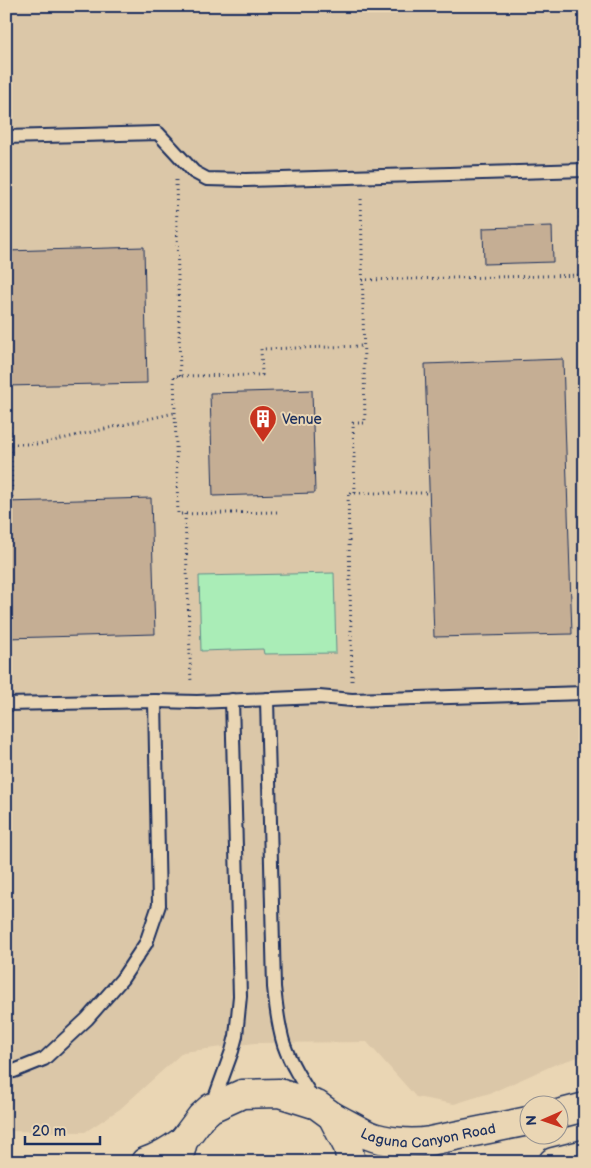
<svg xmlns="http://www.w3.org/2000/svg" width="591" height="1168" font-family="'Balsamiq Sans',sans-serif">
  <rect width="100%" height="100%" fill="#ead6b4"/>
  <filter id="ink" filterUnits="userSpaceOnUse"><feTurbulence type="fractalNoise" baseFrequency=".02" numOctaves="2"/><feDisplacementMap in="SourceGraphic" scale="10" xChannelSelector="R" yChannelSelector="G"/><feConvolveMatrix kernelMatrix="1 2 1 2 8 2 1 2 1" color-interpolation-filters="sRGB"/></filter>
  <g filter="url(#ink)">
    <path fill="#dbc7a8" d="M 6,6 L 585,6 L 585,1055 L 556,1064 L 493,1092 L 454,1104 L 416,1097 L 367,1042 L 255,1043 L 183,1052 L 120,1109 L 85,1132 L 6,1131 Z"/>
    <path fill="#aaedb7" stroke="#628e8a" d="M 334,573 L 336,653 L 264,654 L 263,649 L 201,651 L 199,576 Z"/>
    <g fill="#c5ae94" stroke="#1b2f5e">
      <path d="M 552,226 L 553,262 L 484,264 L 483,228 Z"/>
      <path d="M 144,247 L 147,383 L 6,386 L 6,251 Z"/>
      <path d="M 563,359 L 572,634 L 434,637 L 425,364 Z"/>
      <path d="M 312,390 L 315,493 L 213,496 L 210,393 Z"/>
      <path d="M 151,498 L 155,634 L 6,638 L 6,502 Z"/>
    </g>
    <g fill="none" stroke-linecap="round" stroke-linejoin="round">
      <defs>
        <g id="lane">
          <path d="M 6,137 L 158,133 L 194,172 L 207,179 L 246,180 L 585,170"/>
          <path d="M 267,699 L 274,987 C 276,1006 278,1026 284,1045 C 291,1065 303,1083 314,1100"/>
          <path d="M 155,701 L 197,702 L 319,697 L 352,700 L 585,693"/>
          <path d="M 6,704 L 155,701 L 159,905 L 146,943 L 122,979 L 87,1019 L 44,1059 L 14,1071 L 6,1072"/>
          <path d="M 212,1106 L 232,1051 L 236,1036 L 240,996 L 232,700"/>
        </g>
        <g id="secondary">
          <path d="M 558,1114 L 585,1107"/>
          <path id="s1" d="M 332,1116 C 344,1122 356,1129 368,1135 C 385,1142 411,1144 430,1141 L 528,1121"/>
          <path d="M 145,1162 C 160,1157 171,1150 183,1141"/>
          <path d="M 178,1162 L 183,1141 L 201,1117 L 211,1108 L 242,1094 L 279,1093 L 317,1105 L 332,1116 L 348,1147 L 351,1162"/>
          <path d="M 553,1162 L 585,1154"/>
        </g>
      </defs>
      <use href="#lane" stroke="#1b2f5e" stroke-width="16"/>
      <use href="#secondary" stroke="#1b2f5e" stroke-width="31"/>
      <g stroke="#1b2f5e" stroke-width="3" stroke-dasharray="1 4" stroke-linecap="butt">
        <path d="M 176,180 L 180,377"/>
        <path d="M 580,212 L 585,405"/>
        <path d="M 6,219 L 7,251"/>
        <path d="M 362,280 L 585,275"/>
        <path d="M 9,386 L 12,502"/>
        <path d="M 6,444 L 40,444 L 174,413"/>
        <path d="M 355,493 L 353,423 L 365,423 L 361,195"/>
        <path d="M 277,512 L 178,514 L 174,376 L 262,375 L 261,349 L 364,346"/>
        <path d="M 185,514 L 191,683"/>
        <path d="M 352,681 L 348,493 L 429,493"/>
      </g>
      <use href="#lane" stroke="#ead6b4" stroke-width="12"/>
      <use href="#secondary" stroke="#ead6b4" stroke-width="28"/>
    </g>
  </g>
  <defs>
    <symbol id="building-pin" viewBox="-11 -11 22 30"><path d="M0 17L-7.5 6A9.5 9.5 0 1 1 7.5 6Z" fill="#c8321e" stroke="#ead6b4"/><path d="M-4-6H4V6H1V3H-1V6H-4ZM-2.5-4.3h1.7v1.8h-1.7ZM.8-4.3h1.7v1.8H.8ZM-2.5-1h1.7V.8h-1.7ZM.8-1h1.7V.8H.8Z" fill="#fff"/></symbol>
  </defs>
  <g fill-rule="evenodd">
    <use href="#building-pin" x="247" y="403" width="32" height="43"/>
  </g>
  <g text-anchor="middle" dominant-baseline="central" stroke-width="4" stroke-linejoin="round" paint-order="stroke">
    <g font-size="14" fill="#1b2f5e" stroke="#ead6b4" text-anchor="start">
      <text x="282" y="419">Venue</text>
    </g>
    <g font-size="14" fill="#1b2f5e" stroke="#ead6b4">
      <text stroke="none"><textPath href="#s1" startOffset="102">Laguna Canyon Road</textPath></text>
    </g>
  </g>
  <rect width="591" height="1168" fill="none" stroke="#ead6b4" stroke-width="25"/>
  <rect x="12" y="12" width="566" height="1143" fill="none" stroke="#1b2f5e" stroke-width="2" filter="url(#ink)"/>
  <g transform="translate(544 1120) rotate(268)"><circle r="24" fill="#ead6b4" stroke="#979392"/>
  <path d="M0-4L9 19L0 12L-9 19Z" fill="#c8321e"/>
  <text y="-8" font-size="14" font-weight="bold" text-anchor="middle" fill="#1b2f5e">N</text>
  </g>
  <path d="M25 1136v8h75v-8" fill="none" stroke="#1b2f5e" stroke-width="2.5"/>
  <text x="32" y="1136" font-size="15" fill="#1b2f5e" stroke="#ead6b4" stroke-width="4" paint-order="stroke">20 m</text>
</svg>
